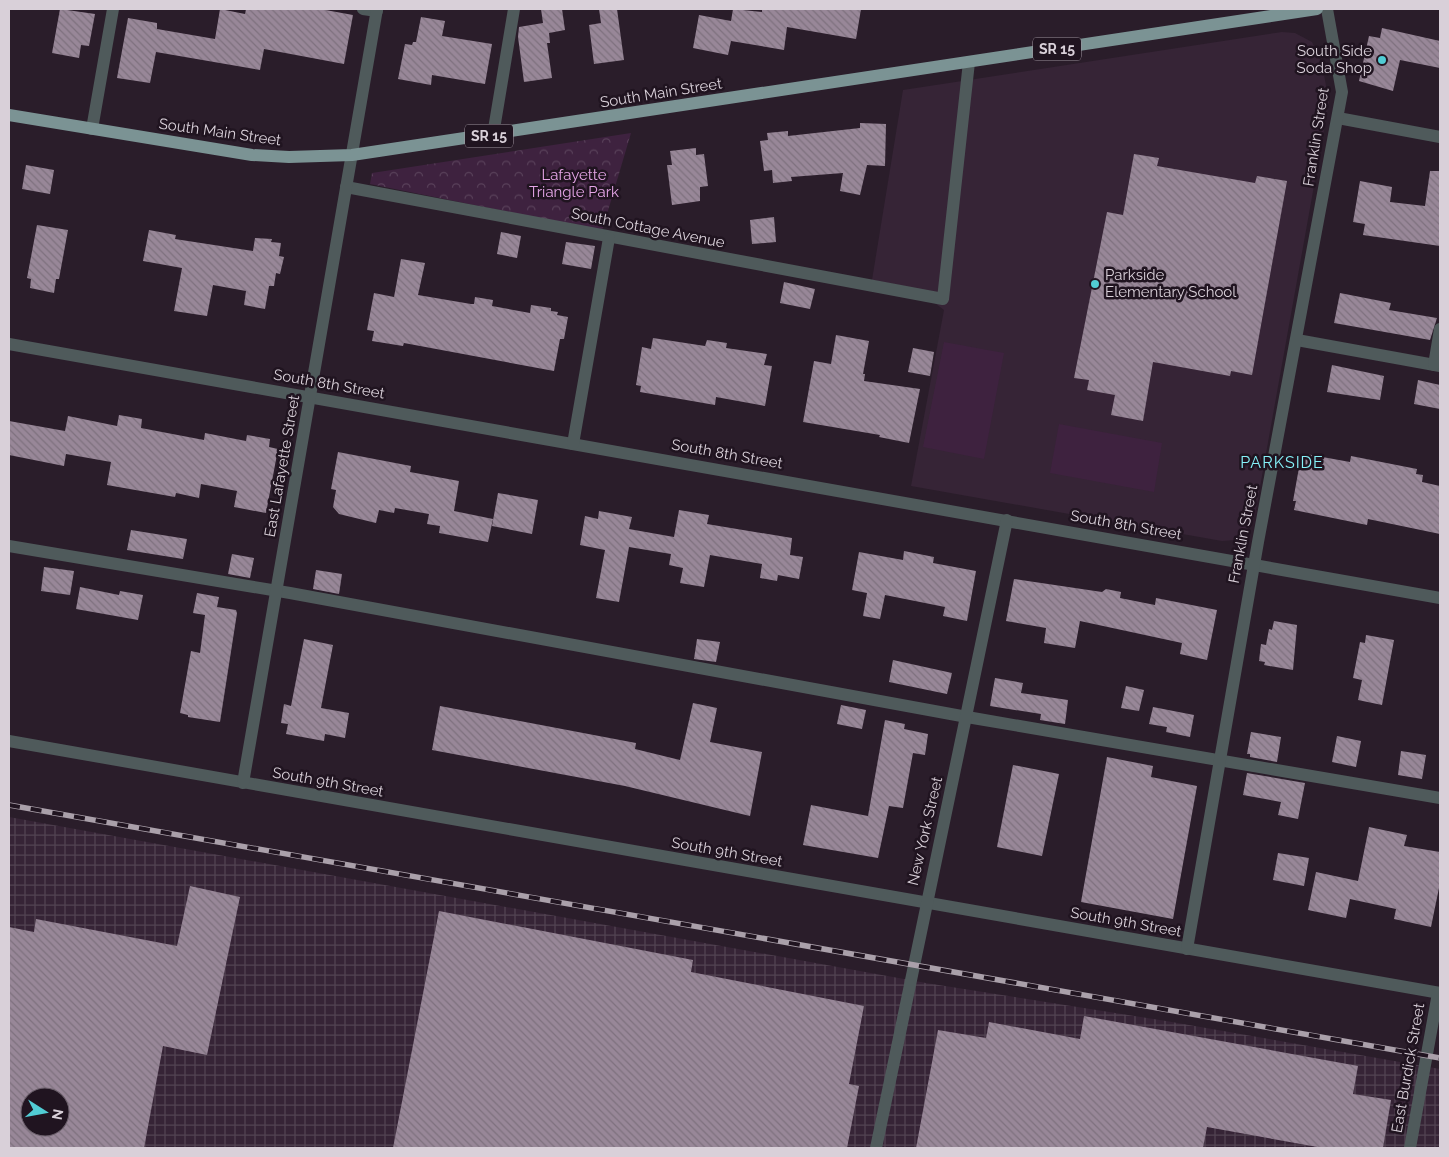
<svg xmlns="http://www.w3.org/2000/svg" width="1449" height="1157" font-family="Raleway,sans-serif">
  <defs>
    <pattern id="industrial-grid" width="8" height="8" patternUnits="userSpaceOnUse" patternTransform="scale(1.25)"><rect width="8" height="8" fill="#362436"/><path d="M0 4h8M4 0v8" fill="none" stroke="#524352"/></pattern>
    <pattern id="park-crowns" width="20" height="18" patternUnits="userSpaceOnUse" patternTransform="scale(1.25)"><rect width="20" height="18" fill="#3e223f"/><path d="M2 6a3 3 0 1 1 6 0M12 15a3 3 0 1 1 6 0" fill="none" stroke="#59415a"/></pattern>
    <pattern id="building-back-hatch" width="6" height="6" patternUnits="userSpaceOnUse" patternTransform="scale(1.25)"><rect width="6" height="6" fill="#988798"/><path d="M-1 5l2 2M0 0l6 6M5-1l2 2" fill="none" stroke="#7e717e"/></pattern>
  </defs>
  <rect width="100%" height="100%" fill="#2a1d2a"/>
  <path fill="#362436" d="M 1282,32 L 1295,33 L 1312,42 L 1322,64 L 1329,102 L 1255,515 L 1248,529 L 1235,540 L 1222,541 L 911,486 L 944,310 L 915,288 L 872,280 L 903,90 Z"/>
  <path fill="url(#industrial-grid)" fill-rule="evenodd" d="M 9,817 L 926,983 L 1166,1021 L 1440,1069 L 1440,1148 L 9,1148 ZM 30,1097 L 60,1097 L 60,1127 L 30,1127 Z"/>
  <path fill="url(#park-crowns)" d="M 631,133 L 602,231 L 370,184 L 372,173 Z"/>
  <g fill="#3e223f">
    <path d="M 944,342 L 1004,353 L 984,459 L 923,447 Z"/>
    <path d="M 1059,424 L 1162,443 L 1154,492 L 1050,473 Z"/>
  </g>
  <g fill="url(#building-back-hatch)" fill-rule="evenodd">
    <path d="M 60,9 L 95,14 L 89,46 L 81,45 L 79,58 L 52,53 Z"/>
    <path d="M 220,9 L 245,14 L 246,9 L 320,9 L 353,15 L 344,64 L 264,49 L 260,70 L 156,52 L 150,83 L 117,78 L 128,18 L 157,23 L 157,29 L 215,39 Z"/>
    <path d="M 541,9 L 562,9 L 565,30 L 549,33 L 550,43 L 547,43 L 552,78 L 524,82 L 518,37 L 519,27 L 543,23 Z"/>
    <path d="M 599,9 L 617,9 L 624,60 L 594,64 L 589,25 L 601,23 Z"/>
    <path d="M 733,9 L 762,12 L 762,9 L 861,9 L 856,39 L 787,27 L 784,50 L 731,41 L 728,55 L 693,48 L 699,15 L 731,21 Z"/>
    <path d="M 421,17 L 445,21 L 442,36 L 492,44 L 485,84 L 432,75 L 431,85 L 398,79 L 405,44 L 412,45 L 413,42 L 416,42 Z"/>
    <path d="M 1382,28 L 1440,41 L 1440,68 L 1400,60 L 1393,91 L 1359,81 L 1369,36 L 1380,38 Z"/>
    <path d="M 860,123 L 886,124 L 885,166 L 867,165 L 860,195 L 840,191 L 843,173 L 791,177 L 792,181 L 773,183 L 772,170 L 764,171 L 760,141 L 768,140 L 767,133 L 788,131 L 788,136 L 860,128 Z"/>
    <path d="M 696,148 L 696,155 L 704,154 L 708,186 L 700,187 L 700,201 L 672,205 L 667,165 L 672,165 L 670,151 Z"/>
    <path d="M 1134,154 L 1159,158 L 1157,166 L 1255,183 L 1257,176 L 1287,181 L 1252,375 L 1231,371 L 1230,376 L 1153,362 L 1143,421 L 1111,415 L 1115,395 L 1087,390 L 1089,380 L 1074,378 L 1107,212 L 1123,215 Z"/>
    <path d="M 26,165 L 54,170 L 50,194 L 22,189 Z"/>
    <path d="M 1430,171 L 1440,171 L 1440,246 L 1363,235 L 1365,224 L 1353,222 L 1360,181 L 1392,187 L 1390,202 L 1425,206 Z"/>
    <path d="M 774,217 L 776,242 L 752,244 L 750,220 Z"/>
    <path d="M 37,225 L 68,230 L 59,279 L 56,279 L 54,293 L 30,288 L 31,279 L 27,278 Z"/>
    <path d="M 149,230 L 176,235 L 175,239 L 253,251 L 255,238 L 272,239 L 271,242 L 281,243 L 279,256 L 284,257 L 280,274 L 276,273 L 274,286 L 269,286 L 265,309 L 244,305 L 246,291 L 213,285 L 207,316 L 174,311 L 182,268 L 143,261 Z"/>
    <path d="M 501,232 L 521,236 L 517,258 L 497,254 Z"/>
    <path d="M 566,242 L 595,246 L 591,269 L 562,264 Z"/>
    <path d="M 401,259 L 425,263 L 418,295 L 471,304 L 474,304 L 475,297 L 493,300 L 492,306 L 530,313 L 531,305 L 551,308 L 551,311 L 558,312 L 557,315 L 568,317 L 564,339 L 560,339 L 554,371 L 404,343 L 403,346 L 372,341 L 374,331 L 367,330 L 374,293 L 394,297 Z"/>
    <path d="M 784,282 L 815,289 L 810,309 L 780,303 Z"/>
    <path d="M 1340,293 L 1391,303 L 1389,310 L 1437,318 L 1430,340 L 1334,323 Z"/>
    <path d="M 836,335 L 869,341 L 863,374 L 865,374 L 864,381 L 920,389 L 909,443 L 879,437 L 880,435 L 803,422 L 814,361 L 831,364 Z"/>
    <path d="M 653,338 L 705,346 L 707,340 L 727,343 L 726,348 L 767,354 L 764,365 L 772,366 L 765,406 L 716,397 L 715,405 L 640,392 L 641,386 L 636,385 L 642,347 L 651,349 Z"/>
    <path d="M 913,348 L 934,352 L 930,376 L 908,372 Z"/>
    <path d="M 1332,365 L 1384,376 L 1380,400 L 1327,392 Z"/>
    <path d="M 1418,380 L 1440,385 L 1440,409 L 1414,404 Z"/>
    <path d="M 119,415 L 142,419 L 141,428 L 204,440 L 205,433 L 246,441 L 247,435 L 270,439 L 269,447 L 278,449 L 266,513 L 234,507 L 237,491 L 201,484 L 199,498 L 176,493 L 175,497 L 107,485 L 111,462 L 66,454 L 64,466 L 9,455 L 9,421 L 65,431 L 68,416 L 117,426 Z"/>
    <path d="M 338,452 L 411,466 L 410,472 L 459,481 L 454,511 L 493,519 L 488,542 L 439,533 L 440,526 L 427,524 L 429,514 L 395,508 L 394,513 L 379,510 L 376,523 L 339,514 L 333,507 L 336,490 L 331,489 Z"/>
    <path d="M 1306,454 L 1350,462 L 1351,456 L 1417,469 L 1416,474 L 1423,475 L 1422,482 L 1440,486 L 1440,534 L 1368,519 L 1367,525 L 1294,510 L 1296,501 L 1293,501 L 1300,462 L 1304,463 Z"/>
    <path d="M 498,493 L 538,500 L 532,534 L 492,526 Z"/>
    <path d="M 679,510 L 709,515 L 707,524 L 792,538 L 790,555 L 803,557 L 799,579 L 778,575 L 777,581 L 760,578 L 762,564 L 710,555 L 704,587 L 680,583 L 683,568 L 669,565 L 671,554 L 629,547 L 619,602 L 596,598 L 605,550 L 580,545 L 585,516 L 598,519 L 599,511 L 632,517 L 629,529 L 674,537 Z"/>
    <path d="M 131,530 L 187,539 L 183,559 L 127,550 Z"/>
    <path d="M 904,551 L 934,557 L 933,563 L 976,571 L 967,621 L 943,616 L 945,607 L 885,595 L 880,619 L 863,616 L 867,593 L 852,590 L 859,552 L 903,560 Z"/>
    <path d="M 232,554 L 254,558 L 250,578 L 228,574 Z"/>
    <path d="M 44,567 L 74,571 L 70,595 L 41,591 Z"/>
    <path d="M 316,570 L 342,574 L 339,594 L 313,589 Z"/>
    <path d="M 1014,579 L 1102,592 L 1106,589 L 1121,592 L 1120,598 L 1155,605 L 1156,598 L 1217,610 L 1207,660 L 1180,654 L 1182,643 L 1080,621 L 1075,648 L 1044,643 L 1046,628 L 1006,621 Z"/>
    <path d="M 80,587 L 119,595 L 120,591 L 143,595 L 138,620 L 76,609 Z"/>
    <path d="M 197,593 L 219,597 L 217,607 L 236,610 L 237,613 L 220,722 L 188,717 L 188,715 L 180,713 L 191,651 L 200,653 L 205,615 L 193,613 Z"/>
    <path d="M 1274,621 L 1297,625 L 1293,670 L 1264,665 L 1265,662 L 1259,661 L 1261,644 L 1266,645 L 1269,629 L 1272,630 Z"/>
    <path d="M 1366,635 L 1394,640 L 1382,705 L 1358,700 L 1362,680 L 1353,678 L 1360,642 L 1365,643 Z"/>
    <path d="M 304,639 L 333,645 L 321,708 L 349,713 L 345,738 L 325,734 L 324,741 L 286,734 L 288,724 L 281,723 L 284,704 L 291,706 Z"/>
    <path d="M 697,639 L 720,642 L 716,662 L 694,659 Z"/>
    <path d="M 893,660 L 952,673 L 947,694 L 889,682 Z"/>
    <path d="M 995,678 L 1023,683 L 1021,693 L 1068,700 L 1065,724 L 1040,720 L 1041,714 L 990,706 Z"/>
    <path d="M 1126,686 L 1144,690 L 1139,711 L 1121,708 Z"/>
    <path d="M 693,703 L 717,708 L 710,742 L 762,752 L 750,816 L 625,786 L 432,750 L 440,706 L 636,743 L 635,749 L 680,760 Z"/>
    <path d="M 841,705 L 866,710 L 862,729 L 837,724 Z"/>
    <path d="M 1153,707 L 1194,715 L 1190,737 L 1166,732 L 1167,727 L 1149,724 Z"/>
    <path d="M 885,720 L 905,724 L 904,729 L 928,734 L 925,755 L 913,753 L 903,808 L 889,806 L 878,858 L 803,845 L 811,805 L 868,816 Z"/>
    <path d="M 1251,732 L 1281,737 L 1277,762 L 1250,757 L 1250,754 L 1247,754 Z"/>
    <path d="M 1337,736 L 1361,741 L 1356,767 L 1332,762 Z"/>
    <path d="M 1401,751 L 1426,755 L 1422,779 L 1398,775 Z"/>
    <path d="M 1107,757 L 1153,766 L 1151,777 L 1197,786 L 1173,919 L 1081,902 Z"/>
    <path d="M 1013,765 L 1059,774 L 1042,856 L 997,847 Z"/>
    <path d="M 1247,773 L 1305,783 L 1298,819 L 1278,815 L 1281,802 L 1243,795 Z"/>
    <path d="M 1369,827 L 1407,835 L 1404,846 L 1440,852 L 1440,883 L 1431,927 L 1394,919 L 1396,909 L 1350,899 L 1346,918 L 1308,910 L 1316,872 L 1358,881 Z"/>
    <path d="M 1278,853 L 1309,858 L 1304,886 L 1273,880 Z"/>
    <path d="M 190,886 L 240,897 L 207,1055 L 163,1046 L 144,1148 L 9,1148 L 9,927 L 34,932 L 36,919 L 177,946 ZM 30,1097 L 60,1097 L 60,1127 L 30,1127 Z"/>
    <path d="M 439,911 L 693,960 L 691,972 L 864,1006 L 849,1084 L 859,1086 L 847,1148 L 393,1148 Z"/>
    <path d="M 1084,1016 L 1358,1066 L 1353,1094 L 1391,1100 L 1383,1148 L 1323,1148 L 1207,1127 L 1203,1148 L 916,1148 L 938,1030 L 986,1038 L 989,1022 L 1080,1039 Z"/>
  </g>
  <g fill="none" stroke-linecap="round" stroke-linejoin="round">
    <g stroke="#4f5a5b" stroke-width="12">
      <path d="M 363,9 L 377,11"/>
      <path d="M 1338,118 L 1440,137"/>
      <path d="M 92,129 L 113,9"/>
      <path d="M 493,135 L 514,9"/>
      <path d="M 346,187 L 943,299 L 969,62"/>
      <path d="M 1297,340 L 1440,366"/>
      <path d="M 9,344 L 1440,598"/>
      <path d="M 1434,365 L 1440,329"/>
      <path d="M 573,444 L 609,238"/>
      <path d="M 9,546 L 290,593 L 967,717 L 1440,798"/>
      <path d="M 9,741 L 1440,993"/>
      <path d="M 243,783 L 377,9"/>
      <path d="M 1187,949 L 1258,542 L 1342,92 L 1327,9"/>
      <path d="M 876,1148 L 1007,520"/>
      <path d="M 1410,1148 L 1438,993"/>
    </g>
    <path stroke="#7b9394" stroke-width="12" d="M 9,115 L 252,155 L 289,157 L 352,155 L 1317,9"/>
    <defs>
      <path id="rail" d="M 9,805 L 1440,1058"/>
    </defs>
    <use href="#rail" stroke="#aaa0aa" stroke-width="5.5"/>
    <use href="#rail" stroke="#201420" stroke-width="4" stroke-dasharray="11" stroke-linecap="butt"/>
  </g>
  <g fill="#51ccd4" stroke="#201420" stroke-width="2">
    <circle cx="1382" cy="60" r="5"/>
    <circle cx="1095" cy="284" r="5"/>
  </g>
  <g text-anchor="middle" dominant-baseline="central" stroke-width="5" stroke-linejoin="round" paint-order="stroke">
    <g fill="#201420" stroke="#a298a2" stroke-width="1">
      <rect x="1033" y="37.5" width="48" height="23" rx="4"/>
      <rect x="465" y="124.5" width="48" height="23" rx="4"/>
    </g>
    <g font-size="14" font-weight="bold" fill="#d9d0d9">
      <text x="1057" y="49">SR 15</text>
      <text x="489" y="136">SR 15</text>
    </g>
    <g font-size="15" fill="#d9d0d9" stroke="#201420" text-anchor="end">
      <text x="1372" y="51">South Side<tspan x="1372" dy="17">Soda Shop</tspan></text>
      <text x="1105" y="275" text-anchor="start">Parkside<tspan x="1105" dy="17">Elementary School</tspan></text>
    </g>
    <g font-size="15" fill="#d9d0d9" stroke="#201420">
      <text transform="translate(661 93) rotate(-9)">South Main Street</text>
      <text transform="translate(220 132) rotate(8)">South Main Street</text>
      <text transform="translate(1316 137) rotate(-81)">Franklin Street</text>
      <text transform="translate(648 228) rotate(11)">South Cottage Avenue</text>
      <text transform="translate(329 384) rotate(10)">South 8th Street</text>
      <text transform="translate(727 454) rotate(10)">South 8th Street</text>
      <text transform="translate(282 466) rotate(-80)">East Lafayette Street</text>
      <text transform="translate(1126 525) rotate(10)">South 8th Street</text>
      <text transform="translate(1243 534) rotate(-79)">Franklin Street</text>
      <text transform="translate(328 782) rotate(10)">South 9th Street</text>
      <text transform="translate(925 831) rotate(-77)">New York Street</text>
      <text transform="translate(727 852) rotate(10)">South 9th Street</text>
      <text transform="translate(1126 922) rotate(10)">South 9th Street</text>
      <text transform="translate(1408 1068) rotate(-80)">East Burdick Street</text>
    </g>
    <g font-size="15" fill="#e4a5e6" stroke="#201420">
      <text x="574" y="175">Lafayette<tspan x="574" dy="17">Triangle Park</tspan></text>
    </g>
    <g font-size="16" letter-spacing="1" fill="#86f2f9" stroke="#201420">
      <text x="1282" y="462">PARKSIDE</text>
    </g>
  </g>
  <rect width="1449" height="1157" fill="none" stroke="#d9d0d9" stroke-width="20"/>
  <g transform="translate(45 1112) rotate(101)"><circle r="24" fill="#201420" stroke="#6a5f6a"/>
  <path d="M0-4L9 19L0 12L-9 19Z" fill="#51ccd4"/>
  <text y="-8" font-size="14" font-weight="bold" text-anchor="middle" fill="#d9d0d9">N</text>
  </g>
</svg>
